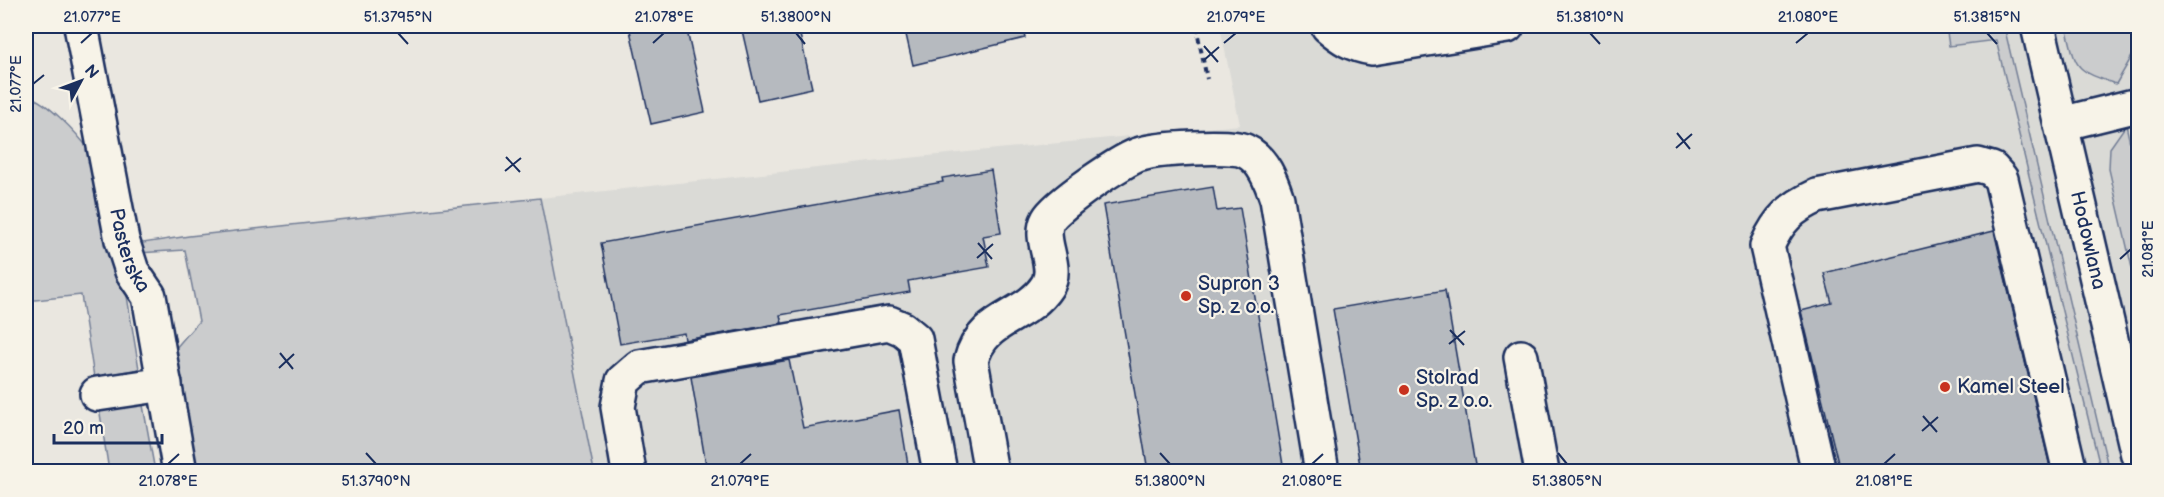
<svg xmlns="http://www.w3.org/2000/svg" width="2164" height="497" font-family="'Balsamiq Sans',sans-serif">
  <rect width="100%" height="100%" fill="#eae7e0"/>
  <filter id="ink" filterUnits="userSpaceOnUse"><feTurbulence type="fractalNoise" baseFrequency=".0167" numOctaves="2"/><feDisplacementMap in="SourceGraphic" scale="12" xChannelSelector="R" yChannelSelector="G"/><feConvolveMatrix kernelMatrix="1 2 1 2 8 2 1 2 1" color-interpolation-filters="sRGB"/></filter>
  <g filter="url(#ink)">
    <path fill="#dadad6" d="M 1220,26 L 2138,26 L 2138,471 L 232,471 L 189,236 L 918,157 L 1240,125 Z"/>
    <g fill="#cbcccd" stroke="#737e96" stroke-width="1.5">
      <path d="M 1946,26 L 2004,26 L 2109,471 L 2101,471 L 1996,40 L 1949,46 Z"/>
      <path d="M 2066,26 L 2138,26 L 2138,46 L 2116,84 C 2072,69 2077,69 2066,26 Z"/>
      <path d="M 26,95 C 47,101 77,133 90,151 L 124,278 L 139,369 L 94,377 L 81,295 L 26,301 Z"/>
      <path d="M 2126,125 L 2138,178 L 2138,294 L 2109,169 L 2110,148 Z"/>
      <path d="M 540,198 L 594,471 L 197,471 L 175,349 L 199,321 L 185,250 L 138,253 L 136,244 L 189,236 Z"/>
      <path d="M 142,400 L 155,471 L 109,471 L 99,407 Z"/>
    </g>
    <g fill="#b6babf" stroke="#1b2f5e" stroke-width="1.5">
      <path d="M 629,26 L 686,26 L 705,112 L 651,124 Z"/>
      <path d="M 741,26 L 798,26 L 812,88 L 758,100 Z"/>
      <path d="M 904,26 L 1023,26 L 1025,38 L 913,65 Z"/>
      <path d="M 991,170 L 1001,233 L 983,236 L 989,267 L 908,281 L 910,292 L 780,315 L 782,323 L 685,340 L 684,333 L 620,344 L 601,243 L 943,182 L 942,178 Z"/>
      <path d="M 1213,187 L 1217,211 L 1240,208 L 1284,471 L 1148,471 L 1103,205 Z"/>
      <path d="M 1994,231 L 2051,471 L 1840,471 L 1801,311 L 1832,303 L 1824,273 Z"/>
      <path d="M 1445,290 L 1476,471 L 1361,471 L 1333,309 Z"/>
      <path d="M 789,360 L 803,428 L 899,410 L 909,471 L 707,471 L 691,377 Z"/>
    </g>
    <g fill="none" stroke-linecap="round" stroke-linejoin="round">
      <defs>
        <g id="minor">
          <path id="s1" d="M 81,26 L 122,240 L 132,271 L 149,296 L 180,472"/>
          <path d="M 1328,26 C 1342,38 1353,45 1372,48 L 1507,26"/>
          <path id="s2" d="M 2038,26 L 2138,455"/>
          <path d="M 2061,124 L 2138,105"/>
          <path d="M 1521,357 L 1542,472"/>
          <path d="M 97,394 L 165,384"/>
          <path d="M 629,472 L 618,407 L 623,381 L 639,367 L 889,323 L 903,329 L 915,339 L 940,472"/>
          <path d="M 991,472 L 971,361 C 982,316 1026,319 1047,286 C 1060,266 1037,240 1048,220 C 1056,205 1124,158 1141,154 C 1157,149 1231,144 1245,151 C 1263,159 1271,181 1277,199 L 1322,472"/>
          <path d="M 1819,472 L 1767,246 C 1779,219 1791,208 1817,196 L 1978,165 L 1992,169 L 2001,179 L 2070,472"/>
        </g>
      </defs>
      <use href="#minor" stroke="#1b2f5e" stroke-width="38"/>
      <path stroke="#1b2f5e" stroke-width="4" stroke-dasharray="6 4.5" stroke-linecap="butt" d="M 1196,26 L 1207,79"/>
      <use href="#minor" stroke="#f7f3e8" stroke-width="33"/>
    </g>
  </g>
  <path fill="none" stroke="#1b2f5e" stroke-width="2" d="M 398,33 L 408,44M 796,33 L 805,44M 1590,33 L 1600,44M 1987,33 L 1997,44M 81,43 L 92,33M 653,43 L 664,33M 1224,43 L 1236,33M 1796,43 L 1808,33M 1204,46 L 1218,62M 1203,61 L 1219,47M 33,84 L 44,75M 1677,133 L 1690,149M 1676,148 L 1692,134M 506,157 L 520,172M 505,171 L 521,158M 978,243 L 992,259M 977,258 L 993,244M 2120,259 L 2131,249M 1450,330 L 1464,345M 1449,344 L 1465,331M 280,353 L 293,369M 279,368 L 294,354M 1923,416 L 1937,432M 1922,431 L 1938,417M 366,453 L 376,464M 1160,453 L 1170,464M 1558,453 L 1567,464M 168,464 L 179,454M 740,464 L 751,454M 1312,464 L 1323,454M 1884,464 L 1895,454"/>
  <g fill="#c8321e" stroke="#f7f3e8" stroke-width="2">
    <circle cx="1186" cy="296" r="6"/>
    <circle cx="1945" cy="387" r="6"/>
    <circle cx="1404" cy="390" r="6"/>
  </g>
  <g text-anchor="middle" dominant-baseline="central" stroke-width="4.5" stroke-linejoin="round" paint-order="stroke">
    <g font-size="20" fill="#1b2f5e" stroke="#f7f3e8">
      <text stroke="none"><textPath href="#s2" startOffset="220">Hodowlana</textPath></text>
      <text stroke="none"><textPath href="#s1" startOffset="230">Pasterska</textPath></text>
    </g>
    <g font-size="20" fill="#1b2f5e" stroke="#f7f3e8" text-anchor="start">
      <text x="1198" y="284">Supron 3<tspan x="1198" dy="23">Sp. z o.o.</tspan></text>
      <text x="1416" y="378">Stolrad<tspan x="1416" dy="23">Sp. z o.o.</tspan></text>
      <text x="1957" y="387">Kamel Steel</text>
    </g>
  </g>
  <rect width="2164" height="497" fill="none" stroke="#f7f3e8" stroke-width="66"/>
  <g transform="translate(81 81) rotate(49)" stroke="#f7f3e8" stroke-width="4.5" paint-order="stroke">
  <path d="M0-4.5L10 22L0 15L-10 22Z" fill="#1b2f5e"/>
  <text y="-9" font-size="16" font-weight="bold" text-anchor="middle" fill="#1b2f5e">N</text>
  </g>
  <path d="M54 434v9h108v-9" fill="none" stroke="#1b2f5e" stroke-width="3"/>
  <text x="63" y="434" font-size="18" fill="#1b2f5e" stroke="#f7f3e8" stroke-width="4.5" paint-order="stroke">20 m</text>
  <rect x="33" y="33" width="2098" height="431" fill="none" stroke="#1b2f5e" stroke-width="2"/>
  <g font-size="15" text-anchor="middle" fill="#1b2f5e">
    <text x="92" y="22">21.077°E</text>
    <text x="398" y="22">51.3795°N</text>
    <text x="664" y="22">21.078°E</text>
    <text x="796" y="22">51.3800°N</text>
    <text x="1236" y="22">21.079°E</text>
    <text x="1590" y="22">51.3810°N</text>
    <text x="1808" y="22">21.080°E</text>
    <text x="1987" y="22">51.3815°N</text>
    <text transform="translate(16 84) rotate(-90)" y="5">21.077°E</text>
    <text transform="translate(2148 249) rotate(-90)" y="5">21.081°E</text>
    <text x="168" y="486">21.078°E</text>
    <text x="376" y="486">51.3790°N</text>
    <text x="740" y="486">21.079°E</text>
    <text x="1170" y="486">51.3800°N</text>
    <text x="1312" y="486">21.080°E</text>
    <text x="1567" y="486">51.3805°N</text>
    <text x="1884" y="486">21.081°E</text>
  </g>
</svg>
